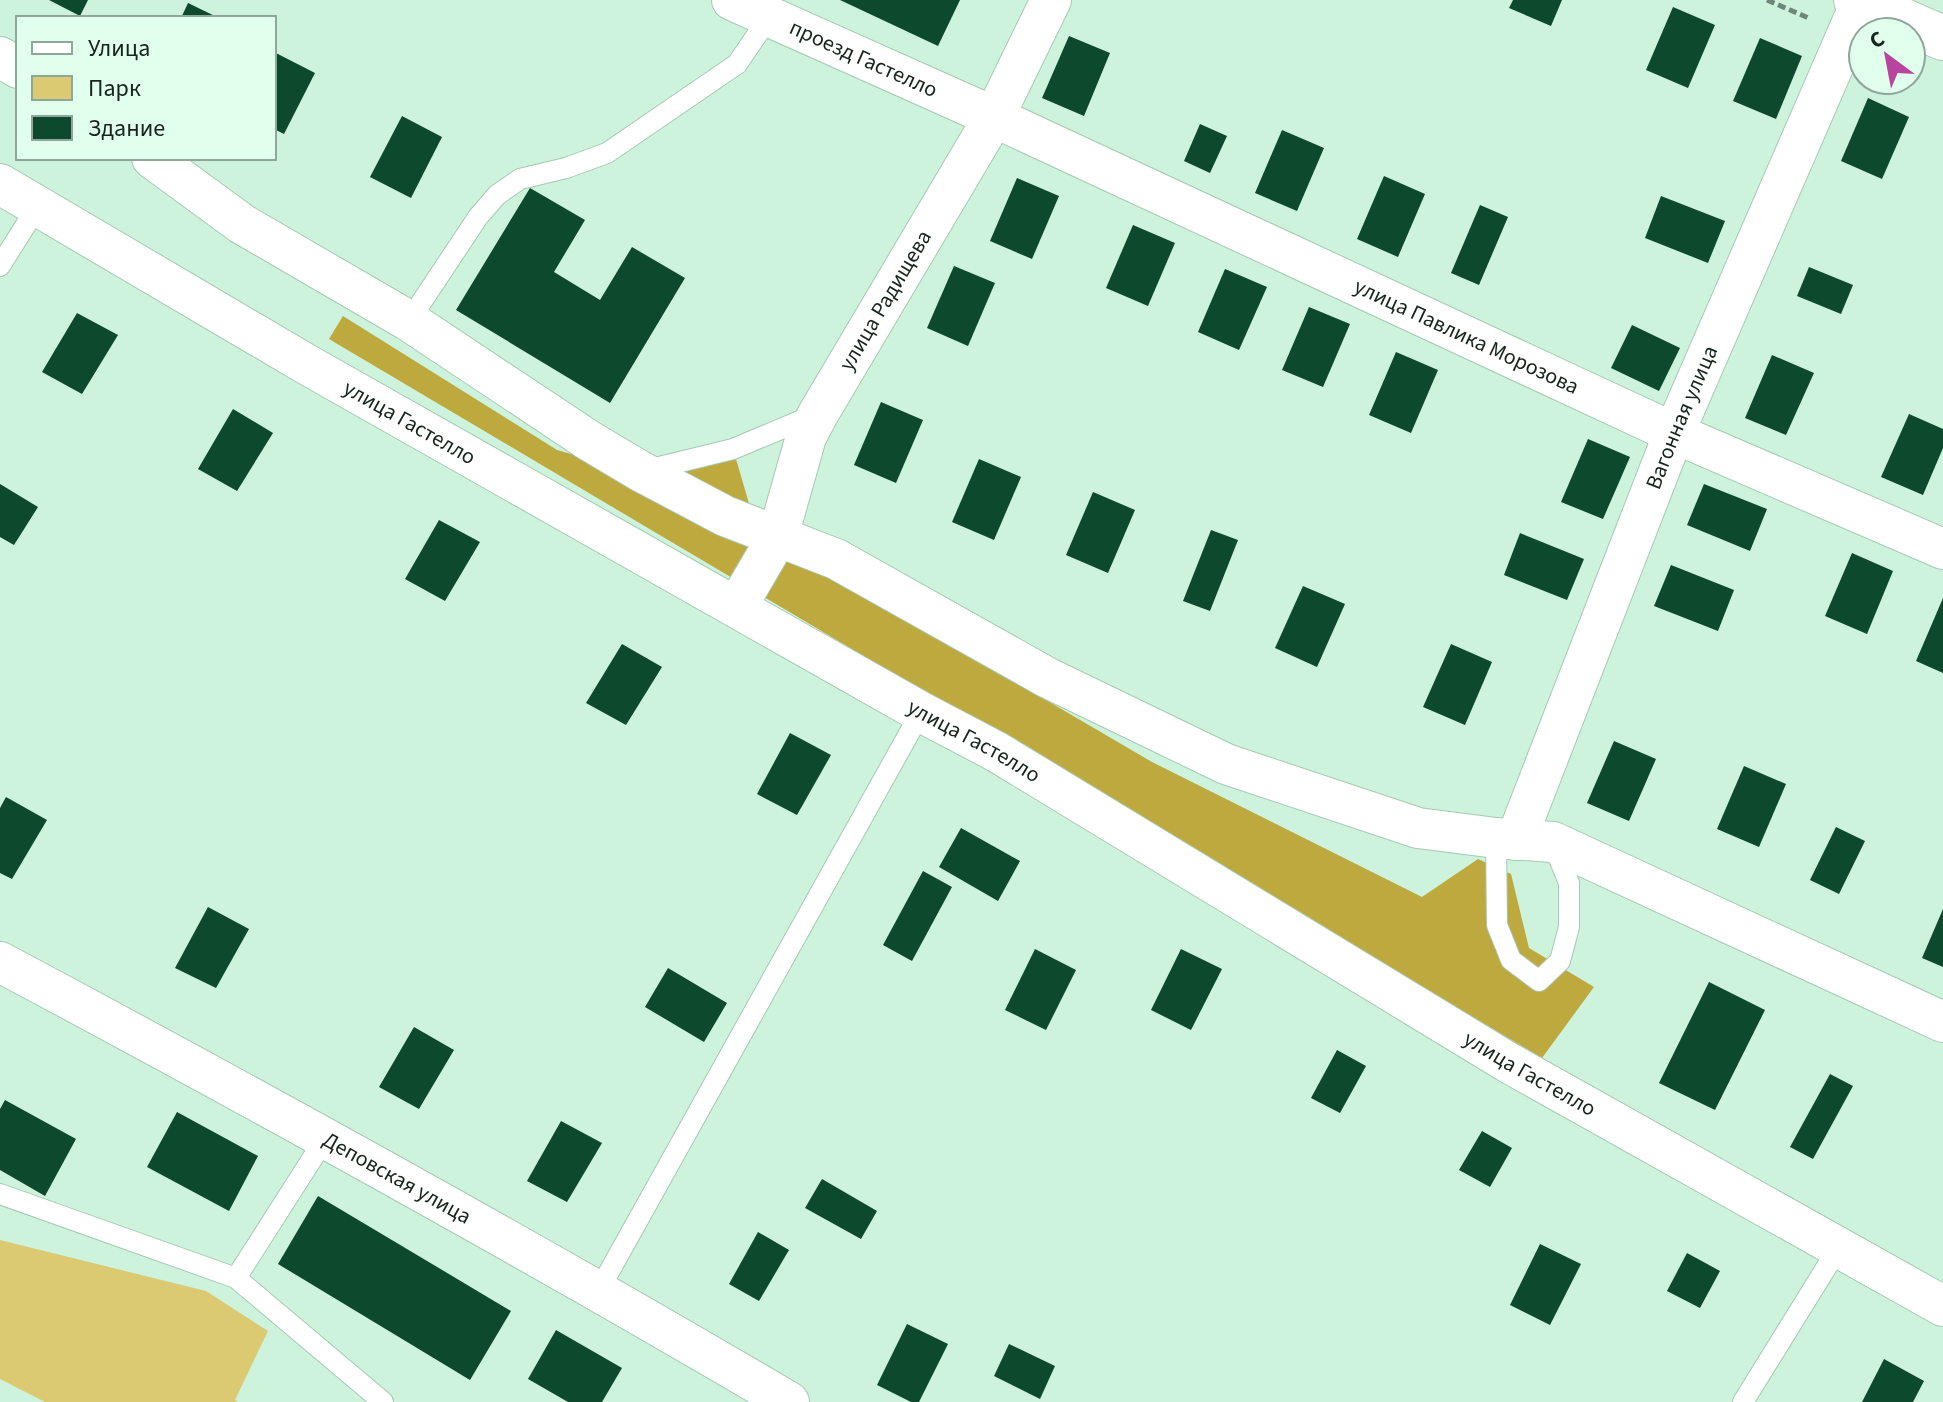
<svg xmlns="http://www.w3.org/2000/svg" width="1943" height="1402" font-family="'Source Sans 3',sans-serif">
  <rect width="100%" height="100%" fill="#cdf3dc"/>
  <path fill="#dcca73" d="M 0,1240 L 206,1291 L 268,1331 L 235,1400 L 238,1402 L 45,1402 L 0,1379 Z"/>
  <path fill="#bea93f" d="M 343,316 L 557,450 L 642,474 L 736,459 L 757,531 L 1152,762 L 1422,897 L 1478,859 L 1511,874 L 1529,948 L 1594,987 L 1542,1058 L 329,339 Z"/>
  <g fill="#0d492d">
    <path d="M 49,0 L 88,0 L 80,16 Z"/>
    <path d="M 840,0 L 960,0 L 938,46 Z"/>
    <path d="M 1513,0 L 1562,0 L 1551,26 L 1509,8 Z"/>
    <path d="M 188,3 L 219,18 L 181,18 Z"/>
    <path d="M 1673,7 L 1715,25 L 1688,88 L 1646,70 Z"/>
    <path d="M 1069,36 L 1110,53 L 1084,116 L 1042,98 Z"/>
    <path d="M 1760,38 L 1802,56 L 1776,119 L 1733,101 Z"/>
    <path d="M 274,52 L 315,73 L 284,134 L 274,129 Z"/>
    <path d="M 1868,98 L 1909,117 L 1882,179 L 1841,161 Z"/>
    <path d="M 402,116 L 442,137 L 411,198 L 370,177 Z"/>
    <path d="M 1200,124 L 1227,136 L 1210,173 L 1184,161 Z"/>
    <path d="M 1282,130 L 1324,148 L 1297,211 L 1255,193 Z"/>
    <path d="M 1384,176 L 1425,194 L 1398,257 L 1357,239 Z"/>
    <path d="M 1017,178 L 1059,196 L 1032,259 L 990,241 Z"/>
    <path d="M 530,188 L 585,220 L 554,272 L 600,300 L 632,247 L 685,278 L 610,403 L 456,310 Z"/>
    <path d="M 1661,196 L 1725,221 L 1708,263 L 1645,238 Z"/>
    <path d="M 1480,205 L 1508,217 L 1479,285 L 1451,273 Z"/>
    <path d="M 1133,225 L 1175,243 L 1148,306 L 1106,288 Z"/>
    <path d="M 954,266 L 995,283 L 968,346 L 927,328 Z"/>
    <path d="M 1809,267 L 1853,285 L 1841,314 L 1797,296 Z"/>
    <path d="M 1225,269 L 1267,287 L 1239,350 L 1198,332 Z"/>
    <path d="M 1309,307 L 1350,324 L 1323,387 L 1282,370 Z"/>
    <path d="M 77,313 L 118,335 L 82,394 L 42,372 Z"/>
    <path d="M 1632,325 L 1680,348 L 1659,391 L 1611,368 Z"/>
    <path d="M 1396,352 L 1438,370 L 1411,433 L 1369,415 Z"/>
    <path d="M 1772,355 L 1814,373 L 1786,435 L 1745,418 Z"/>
    <path d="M 881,402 L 923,420 L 896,483 L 854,465 Z"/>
    <path d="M 233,409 L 273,433 L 237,491 L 198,469 Z"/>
    <path d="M 1909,414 L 1943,429 L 1943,448 L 1923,495 L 1881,477 Z"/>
    <path d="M 1588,439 L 1630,457 L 1603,519 L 1561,502 Z"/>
    <path d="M 979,459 L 1021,477 L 994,540 L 952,522 Z"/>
    <path d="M 0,484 L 38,507 L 14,545 L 0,537 Z"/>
    <path d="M 1704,484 L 1767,509 L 1750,551 L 1687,525 Z"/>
    <path d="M 1093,492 L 1135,510 L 1108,573 L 1066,555 Z"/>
    <path d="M 439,520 L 480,542 L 445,601 L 405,579 Z"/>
    <path d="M 1211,530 L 1238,540 L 1210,611 L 1183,601 Z"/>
    <path d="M 1520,533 L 1584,559 L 1567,600 L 1504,575 Z"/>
    <path d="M 1852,553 L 1893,571 L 1867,634 L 1825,616 Z"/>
    <path d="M 1671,565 L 1734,590 L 1718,631 L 1654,606 Z"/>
    <path d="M 1303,586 L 1345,604 L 1317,667 L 1275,648 Z"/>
    <path d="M 1943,598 L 1943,673 L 1916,661 Z"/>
    <path d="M 622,644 L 662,667 L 626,725 L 586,703 Z"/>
    <path d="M 1451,644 L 1492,662 L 1465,725 L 1423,707 Z"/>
    <path d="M 790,733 L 831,755 L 797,815 L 757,794 Z"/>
    <path d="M 1614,741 L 1656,759 L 1629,821 L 1587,803 Z"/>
    <path d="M 1744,766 L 1786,784 L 1759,847 L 1717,829 Z"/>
    <path d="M 6,797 L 47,820 L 12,879 L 0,873 L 0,808 Z"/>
    <path d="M 1836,827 L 1865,841 L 1839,894 L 1810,880 Z"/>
    <path d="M 961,828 L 1020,861 L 998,901 L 939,867 Z"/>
    <path d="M 923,871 L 952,887 L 912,961 L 883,945 Z"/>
    <path d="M 208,907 L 249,929 L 216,988 L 175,968 Z"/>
    <path d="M 1943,909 L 1943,967 L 1922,958 Z"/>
    <path d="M 1035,949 L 1076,970 L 1046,1030 L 1005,1010 Z"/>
    <path d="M 1181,949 L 1222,969 L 1191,1030 L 1151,1010 Z"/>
    <path d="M 668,968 L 727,1003 L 704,1042 L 645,1007 Z"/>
    <path d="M 1709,982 L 1765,1010 L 1715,1110 L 1659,1083 Z"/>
    <path d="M 414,1027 L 454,1050 L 419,1109 L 379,1087 Z"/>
    <path d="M 1337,1050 L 1366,1066 L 1340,1113 L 1311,1098 Z"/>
    <path d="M 1830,1074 L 1853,1086 L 1813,1159 L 1790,1147 Z"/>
    <path d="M 5,1100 L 76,1139 L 45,1196 L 0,1170 L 0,1109 Z"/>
    <path d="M 177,1112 L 258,1156 L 229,1211 L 147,1167 Z"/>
    <path d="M 561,1121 L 602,1143 L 567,1202 L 527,1181 Z"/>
    <path d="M 1482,1131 L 1512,1148 L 1490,1187 L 1459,1170 Z"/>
    <path d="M 822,1179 L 877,1211 L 861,1239 L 805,1208 Z"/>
    <path d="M 318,1196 L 511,1311 L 470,1380 L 278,1264 Z"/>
    <path d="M 758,1232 L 789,1250 L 759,1301 L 729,1284 Z"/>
    <path d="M 1540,1244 L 1581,1264 L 1550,1325 L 1510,1305 Z"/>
    <path d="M 1687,1253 L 1720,1271 L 1700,1308 L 1667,1291 Z"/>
    <path d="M 907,1324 L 948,1344 L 919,1402 L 911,1402 L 877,1385 Z"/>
    <path d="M 556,1330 L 622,1368 L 602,1402 L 568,1402 L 528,1379 Z"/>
    <path d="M 1009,1344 L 1055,1366 L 1040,1399 L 994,1376 Z"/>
    <path d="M 1884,1359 L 1924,1381 L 1913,1402 L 1862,1402 Z"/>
  </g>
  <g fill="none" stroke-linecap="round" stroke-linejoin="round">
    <defs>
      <g id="lane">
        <path d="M 0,266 L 37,207"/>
        <path d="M 409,321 L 478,217 L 497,195 L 520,179 L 566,168 L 607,153 L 737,64 L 772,13"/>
        <path d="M 643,471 L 733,449 L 814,415"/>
        <path d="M 1496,838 L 1497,925 L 1511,960 L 1539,981 L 1560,961 L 1569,927 L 1569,883 L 1554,846"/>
        <path d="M 0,1194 L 236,1278 L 383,1402"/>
        <path d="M 236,1278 L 326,1137"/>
        <path d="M 599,1290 L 921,712"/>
        <path d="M 1743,1402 L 1839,1247"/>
      </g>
      <g id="street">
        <path id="s1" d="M 732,0 L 994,117 L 1674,433 L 1943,549"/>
        <path d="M 0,57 L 18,68"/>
        <path d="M 152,158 L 242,224 L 409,321 L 588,440 L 640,471 L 725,516 L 836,559 L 1048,678 L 1226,764 L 1418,828 L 1496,838 L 1553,842 L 1943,1022"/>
        <path id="s2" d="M 0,184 L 306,364 L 921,712 L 997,752 L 1509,1063 L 1943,1306"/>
        <path id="s3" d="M 737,606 L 778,536 L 806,437 L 818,414 L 994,117 L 1051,0"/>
        <path id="s4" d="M 1516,840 L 1674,433 L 1862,0"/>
        <path id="s5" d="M 0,962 C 266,1104 529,1249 789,1402"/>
      </g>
      <path id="secondary" d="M 1856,0 L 1943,38"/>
    </defs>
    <use href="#lane" stroke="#a5cab4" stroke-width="22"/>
    <use href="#street" stroke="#a5cab4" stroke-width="42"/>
    <use href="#secondary" stroke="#a5cab4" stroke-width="46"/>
    <path stroke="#6e8778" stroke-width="5" stroke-dasharray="8 4" stroke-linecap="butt" d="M 1767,0 L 1811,19"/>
    <use href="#lane" stroke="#fff" stroke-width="20"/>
    <use href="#street" stroke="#fff" stroke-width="40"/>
    <use href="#secondary" stroke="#fff" stroke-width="44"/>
  </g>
  <g text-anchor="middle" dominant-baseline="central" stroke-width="8" stroke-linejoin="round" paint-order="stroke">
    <g font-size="22" fill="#16241c" stroke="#e0ffec">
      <text stroke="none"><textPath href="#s1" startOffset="144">проезд Гастелло</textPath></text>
      <text stroke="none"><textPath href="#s3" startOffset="342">улица Радищева</textPath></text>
      <text stroke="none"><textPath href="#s1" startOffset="808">улица Павлика Морозова</textPath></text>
      <text stroke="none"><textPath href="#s4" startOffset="454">Вагонная улица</textPath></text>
      <text stroke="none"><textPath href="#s2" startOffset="474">улица Гастелло</textPath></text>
      <text stroke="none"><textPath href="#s2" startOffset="1122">улица Гастелло</textPath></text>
      <text stroke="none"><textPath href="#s2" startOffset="1770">улица Гастелло</textPath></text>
      <text stroke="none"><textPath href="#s5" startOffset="452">Деповская улица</textPath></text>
    </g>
  </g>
  <rect x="16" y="16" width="260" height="144" fill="#e0ffec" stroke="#8fa799" stroke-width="2"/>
  <rect x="32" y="42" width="40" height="12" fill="#ffffff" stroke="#8fa799" stroke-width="2"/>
  <text x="88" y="56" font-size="24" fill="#16241c">Улица</text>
  <rect x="32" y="76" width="40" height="24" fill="#dcca73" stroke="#8fa799" stroke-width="2"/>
  <text x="88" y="96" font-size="24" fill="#16241c">Парк</text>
  <rect x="32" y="116" width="40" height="24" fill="#0d492d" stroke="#8fa799" stroke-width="2"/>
  <text x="88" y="136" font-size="24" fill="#16241c">Здание</text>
  <g transform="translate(1887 56) rotate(328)"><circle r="38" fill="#e0ffec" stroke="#8fa799" stroke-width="2"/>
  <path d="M0-6L14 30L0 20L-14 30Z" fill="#b9449d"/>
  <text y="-12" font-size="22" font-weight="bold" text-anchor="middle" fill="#16241c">С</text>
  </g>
</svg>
